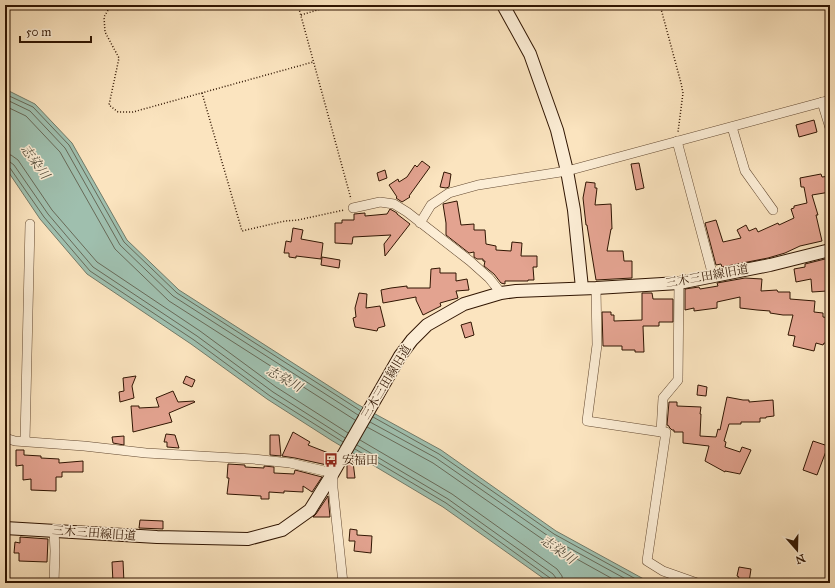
<svg xmlns="http://www.w3.org/2000/svg" width="835" height="588" font-family="'IM FELL Great Primer','Noto Serif JP',serif">
  <rect width="100%" height="100%" fill="#fbe4bf"/>
  <filter id="stains"><feTurbulence type="fractalNoise" baseFrequency=".005" numOctaves="4"/><feColorMatrix values="0 0 0 0 .2 0 0 0 0 .09 0 0 0 0 .02 0 0 0 .5 -.17"/></filter>
  <radialGradient id="worn" r=".72"><stop offset=".6" stop-color="#630" stop-opacity="0"/><stop offset="1" stop-color="#630" stop-opacity=".3"/></radialGradient>
  <path fill="#9fbfae" stroke="#737b69" d="M 5,89 L 35,104 L 72,143 L 127,240 L 179,290 L 357,404 L 441,450 L 556,531 L 651,583 L 550,583 L 443,507 L 331,440 L 267,399 L 191,344 L 87,274 L 40,219 L 5,167 Z"/>
  <g fill="none" stroke-linecap="round" stroke-linejoin="round">
    <g stroke="#686a58" stroke-width="1">
      <path d="M 5,94 L 33,107 L 69,145 L 124,242 L 177,293 L 361,411"/>
      <path d="M 5,99 L 30,111 L 65,148 L 120,245 L 173,296 L 358,415"/>
      <path d="M 5,106 L 26,116 L 60,152 L 115,249 L 169,301 L 355,420"/>
      <path d="M 5,155 L 11,155 L 18,160 L 52,210 L 97,262 L 200,331 L 276,387 L 348,433"/>
      <path d="M 5,161 L 10,162 L 14,165 L 48,214 L 93,267 L 197,336 L 273,392 L 345,438"/>
      <path d="M 5,166 L 8,166 L 10,168 L 44,217 L 90,271 L 194,340 L 270,396 L 343,442"/>
      <path d="M 373,417 L 439,454 L 554,534 L 643,583"/>
      <path d="M 370,422 L 436,458 L 551,538 L 633,583"/>
      <path d="M 367,427 L 433,463 L 548,543 L 620,583"/>
      <path d="M 360,440 L 452,494 L 557,569 L 562,576 L 563,583"/>
      <path d="M 357,445 L 448,499 L 553,574 L 556,578 L 557,583"/>
      <path d="M 355,449 L 446,503 L 550,578 L 552,580 L 552,583"/>
    </g>
  </g>
  <g fill="#e3a390" stroke="#301502">
    <path d="M 814,120 L 817,132 L 799,137 L 796,125 Z"/>
    <path d="M 422,161 L 430,167 L 409,196 L 410,197 L 402,202 L 396,198 L 397,197 L 389,185 L 398,179 L 399,182 L 407,177 L 415,165 L 417,167 Z"/>
    <path d="M 639,163 L 644,188 L 636,190 L 631,164 Z"/>
    <path d="M 385,170 L 387,178 L 379,181 L 377,173 Z"/>
    <path d="M 444,172 L 451,174 L 449,187 L 446,188 L 440,187 Z"/>
    <path d="M 821,174 L 822,177 L 830,176 L 830,192 L 812,195 L 818,215 L 816,215 L 822,241 L 800,246 L 785,253 L 768,258 L 722,267 L 721,264 L 716,265 L 705,223 L 716,220 L 723,242 L 741,238 L 737,230 L 746,225 L 749,231 L 756,228 L 758,232 L 778,223 L 779,225 L 794,218 L 791,209 L 794,208 L 794,206 L 807,203 L 804,187 L 801,187 L 800,178 Z"/>
    <path d="M 586,182 L 595,183 L 595,188 L 597,188 L 595,205 L 611,204 L 612,229 L 611,229 L 607,251 L 623,251 L 624,261 L 632,261 L 632,278 L 596,280 L 587,225 L 586,225 L 583,198 Z"/>
    <path d="M 457,201 L 461,225 L 474,224 L 474,230 L 485,230 L 486,244 L 496,246 L 496,250 L 511,251 L 512,242 L 522,243 L 521,256 L 537,256 L 537,267 L 533,267 L 534,280 L 528,280 L 528,281 L 505,281 L 505,284 L 501,283 L 494,274 L 484,266 L 485,261 L 483,261 L 483,259 L 477,259 L 474,257 L 474,252 L 469,253 L 446,235 L 446,223 L 443,204 Z"/>
    <path d="M 390,209 L 397,213 L 397,214 L 410,224 L 385,256 L 384,244 L 391,235 L 353,237 L 352,244 L 335,243 L 335,223 L 342,223 L 342,220 L 354,220 L 354,214 L 365,213 L 365,216 L 387,214 Z"/>
    <path d="M 293,228 L 303,230 L 301,239 L 323,243 L 321,259 L 296,256 L 296,258 L 289,257 L 289,253 L 284,253 L 286,241 L 291,242 Z"/>
    <path d="M 322,257 L 340,260 L 339,268 L 321,265 Z"/>
    <path d="M 829,258 L 830,278 L 827,279 L 827,291 L 812,292 L 811,279 L 796,282 L 794,269 L 805,267 L 805,264 Z"/>
    <path d="M 440,268 L 440,273 L 456,273 L 456,281 L 467,279 L 469,290 L 456,291 L 458,298 L 440,303 L 441,306 L 423,315 L 416,300 L 416,297 L 383,303 L 381,290 L 391,288 L 407,286 L 407,288 L 430,288 L 431,269 Z"/>
    <path d="M 745,278 L 762,279 L 761,291 L 777,290 L 778,292 L 790,292 L 790,299 L 815,301 L 814,312 L 823,313 L 823,317 L 830,318 L 830,344 L 824,343 L 823,345 L 816,343 L 814,351 L 793,346 L 795,336 L 788,335 L 793,315 L 783,315 L 770,313 L 770,311 L 757,310 L 740,308 L 740,297 L 717,302 L 717,308 L 694,311 L 694,308 L 685,310 L 685,289 L 699,287 L 700,289 L 718,286 L 717,283 Z"/>
    <path d="M 359,293 L 367,294 L 366,308 L 380,306 L 385,326 L 378,328 L 377,331 L 355,327 L 353,318 L 356,317 L 355,308 Z"/>
    <path d="M 642,293 L 652,293 L 653,299 L 673,299 L 673,322 L 659,322 L 659,326 L 643,326 L 644,352 L 635,352 L 635,350 L 622,350 L 622,346 L 603,346 L 602,312 L 611,312 L 611,315 L 614,315 L 614,321 L 642,320 Z"/>
    <path d="M 471,322 L 474,335 L 465,338 L 461,325 Z"/>
    <path d="M 136,376 L 132,386 L 134,398 L 120,402 L 119,392 L 124,391 L 123,378 Z"/>
    <path d="M 186,376 L 195,380 L 192,387 L 183,383 Z"/>
    <path d="M 698,385 L 707,387 L 706,396 L 697,395 Z"/>
    <path d="M 173,391 L 178,402 L 194,401 L 195,402 L 169,413 L 172,422 L 133,432 L 131,406 L 139,406 L 139,408 L 159,407 L 156,398 Z"/>
    <path d="M 727,397 L 743,400 L 749,400 L 749,402 L 773,400 L 774,416 L 766,417 L 766,418 L 760,418 L 760,422 L 741,422 L 741,424 L 729,424 L 724,441 L 726,442 L 725,447 L 740,452 L 742,447 L 751,450 L 740,474 L 725,471 L 725,472 L 705,461 L 709,446 L 683,443 L 683,432 L 674,432 L 674,430 L 672,430 L 669,427 L 669,426 L 667,425 L 669,402 L 677,402 L 677,406 L 701,407 L 700,414 L 701,414 L 700,436 L 716,437 L 718,429 L 720,430 Z"/>
    <path d="M 293,432 L 310,442 L 308,445 L 331,454 L 327,465 L 295,458 L 282,456 Z"/>
    <path d="M 166,434 L 175,435 L 179,448 L 167,447 L 167,442 L 164,442 Z"/>
    <path d="M 270,435 L 279,435 L 281,456 L 270,455 Z"/>
    <path d="M 124,436 L 124,445 L 113,443 L 112,437 Z"/>
    <path d="M 813,441 L 828,446 L 817,475 L 803,470 Z"/>
    <path d="M 16,450 L 24,450 L 24,455 L 41,456 L 41,458 L 59,459 L 59,463 L 83,461 L 83,472 L 62,472 L 62,477 L 56,477 L 56,491 L 31,490 L 31,479 L 23,480 L 23,465 L 16,466 Z"/>
    <path d="M 352,454 L 355,478 L 347,478 L 347,464 Z"/>
    <path d="M 228,464 L 245,465 L 245,467 L 264,468 L 264,466 L 274,467 L 274,473 L 294,474 L 295,470 L 322,477 L 312,492 L 303,486 L 303,492 L 284,491 L 284,493 L 269,492 L 269,499 L 261,499 L 261,496 L 227,494 L 229,478 L 227,478 Z"/>
    <path d="M 328,496 L 330,517 L 313,517 L 316,514 Z"/>
    <path d="M 140,520 L 163,521 L 163,529 L 139,528 Z"/>
    <path d="M 350,529 L 357,530 L 357,535 L 372,536 L 371,553 L 354,551 L 355,541 L 349,541 Z"/>
    <path d="M 20,537 L 48,539 L 47,562 L 19,561 L 19,553 L 14,553 L 15,542 L 20,543 Z"/>
    <path d="M 123,561 L 124,583 L 113,583 L 112,562 Z"/>
    <path d="M 739,567 L 751,569 L 749,582 L 738,580 L 739,577 L 737,576 Z"/>
  </g>
  <g fill="none" stroke-linecap="round" stroke-linejoin="round">
    <defs>
      <g id="street">
        <path d="M 822,102 L 830,128"/>
        <path d="M 732,127 L 745,171 L 773,210"/>
        <path d="M 677,141 L 713,276"/>
        <path d="M 353,208 L 380,202 L 394,204 L 407,212 L 470,261 L 489,278 L 501,293"/>
        <path d="M 420,223 L 431,205 L 449,193 L 478,185 L 567,171 L 830,100"/>
        <path d="M 596,288 L 597,345 L 587,421 L 661,432 L 666,432 L 647,561 L 663,571 L 697,583"/>
        <path d="M 661,432 L 663,398 L 678,380 L 679,283"/>
        <path d="M 5,438 L 15,441 L 84,446 L 146,453 L 253,459 L 290,463 L 333,473 L 333,488 L 343,583"/>
        <path d="M 25,441 L 30,224"/>
        <path d="M 54,583 L 55,551 L 54,530"/>
      </g>
      <g id="secondary">
        <path d="M 503,5 L 530,54 L 557,130 L 567,171 L 574,210 L 582,288"/>
        <path d="M 5,528 L 157,537 L 248,539 L 282,530 L 310,510 L 333,473 L 400,356 L 412,340 L 427,325 L 464,304 L 501,293 L 516,291 L 596,288 L 679,283 L 770,265 L 830,250"/>
      </g>
    </defs>
    <use href="#street" stroke="#634931" stroke-width="10"/>
    <use href="#secondary" stroke="#301502" stroke-width="14"/>
    <g stroke="#301502" stroke-width="1.5" stroke-dasharray="1 2" stroke-linecap="butt">
      <path d="M 111,5 L 104,17 L 105,32 L 119,58 L 109,105 L 118,112 L 133,112 L 313,62"/>
      <path d="M 298,5 L 351,199"/>
      <path d="M 660,5 L 681,83 L 683,93 L 678,132"/>
      <path d="M 301,15 L 334,5"/>
      <path d="M 202,93 L 242,231 L 285,221 L 298,220 L 344,210"/>
    </g>
    <use href="#street" stroke="#fcedd5" stroke-width="9"/>
    <use href="#secondary" stroke="#fcedd5" stroke-width="12"/>
  </g>
  <defs>
    <symbol id="bus-bare" viewBox="-9 -9 18 18"><path d="M-5-6H5V4H4V6H2V4H-2V6H-4V4H-5ZM-3.5-4V0h7V-4ZM-3.5 1.2v1.5H-2V1.2ZM2 1.2v1.5H3.5V1.2Z" fill="#8f2418" stroke="#fcedd5" stroke-width="2.5" paint-order="stroke"/></symbol>
  </defs>
  <g fill-rule="evenodd">
    <use href="#bus-bare" x="321" y="450" width="20" height="20"/>
  </g>
  <g text-anchor="middle" dominant-baseline="central" stroke-width="3" stroke-linejoin="round" paint-order="stroke">
    <g font-size="12" fill="#301502" stroke="#fcedd5">
      <text transform="translate(707 276) rotate(-10)">三木三田線旧道</text>
      <text transform="translate(386 382) rotate(-59)">三木三田線旧道</text>
      <text transform="translate(94 533) rotate(4)">三木三田線旧道</text>
    </g>
    <g font-size="12" fill="#301502" stroke="#fcedd5" text-anchor="start">
      <text x="342" y="460">安福田</text>
    </g>
    <g font-size="13" font-style="italic" fill="#57503e" stroke="#fcedd5">
      <text transform="translate(35 162) rotate(54)">志染川</text>
      <text transform="translate(284 379) rotate(29)">志染川</text>
      <text transform="translate(558 550) rotate(35)">志染川</text>
    </g>
  </g>
  <rect width="835" height="588" fill="none" stroke="#fbe4bf" stroke-width="20"/>
  <rect x="6" y="6" width="823" height="576" fill="none" stroke="#301502" stroke-width="2"/>
  <rect x="10" y="10" width="815" height="568" fill="none" stroke="#301502"/>
  <g transform="translate(797 550) rotate(160)" stroke="#fcedd5" stroke-width="3" paint-order="stroke">
  <path d="M0-3L7 15L0 10L-7 15Z" fill="#301502"/>
  <text y="-6" font-size="11" font-weight="bold" text-anchor="middle" fill="#301502">N</text>
  </g>
  <path d="M20 36v6h71v-6" fill="none" stroke="#301502" stroke-width="2"/>
  <text x="26" y="36" font-size="12" fill="#301502" stroke="#fcedd5" stroke-width="3" paint-order="stroke">50 m</text>
  <rect width="100%" height="100%" filter="url(#stains)"/>
  <rect width="100%" height="100%" fill="url(#worn)"/>
</svg>
